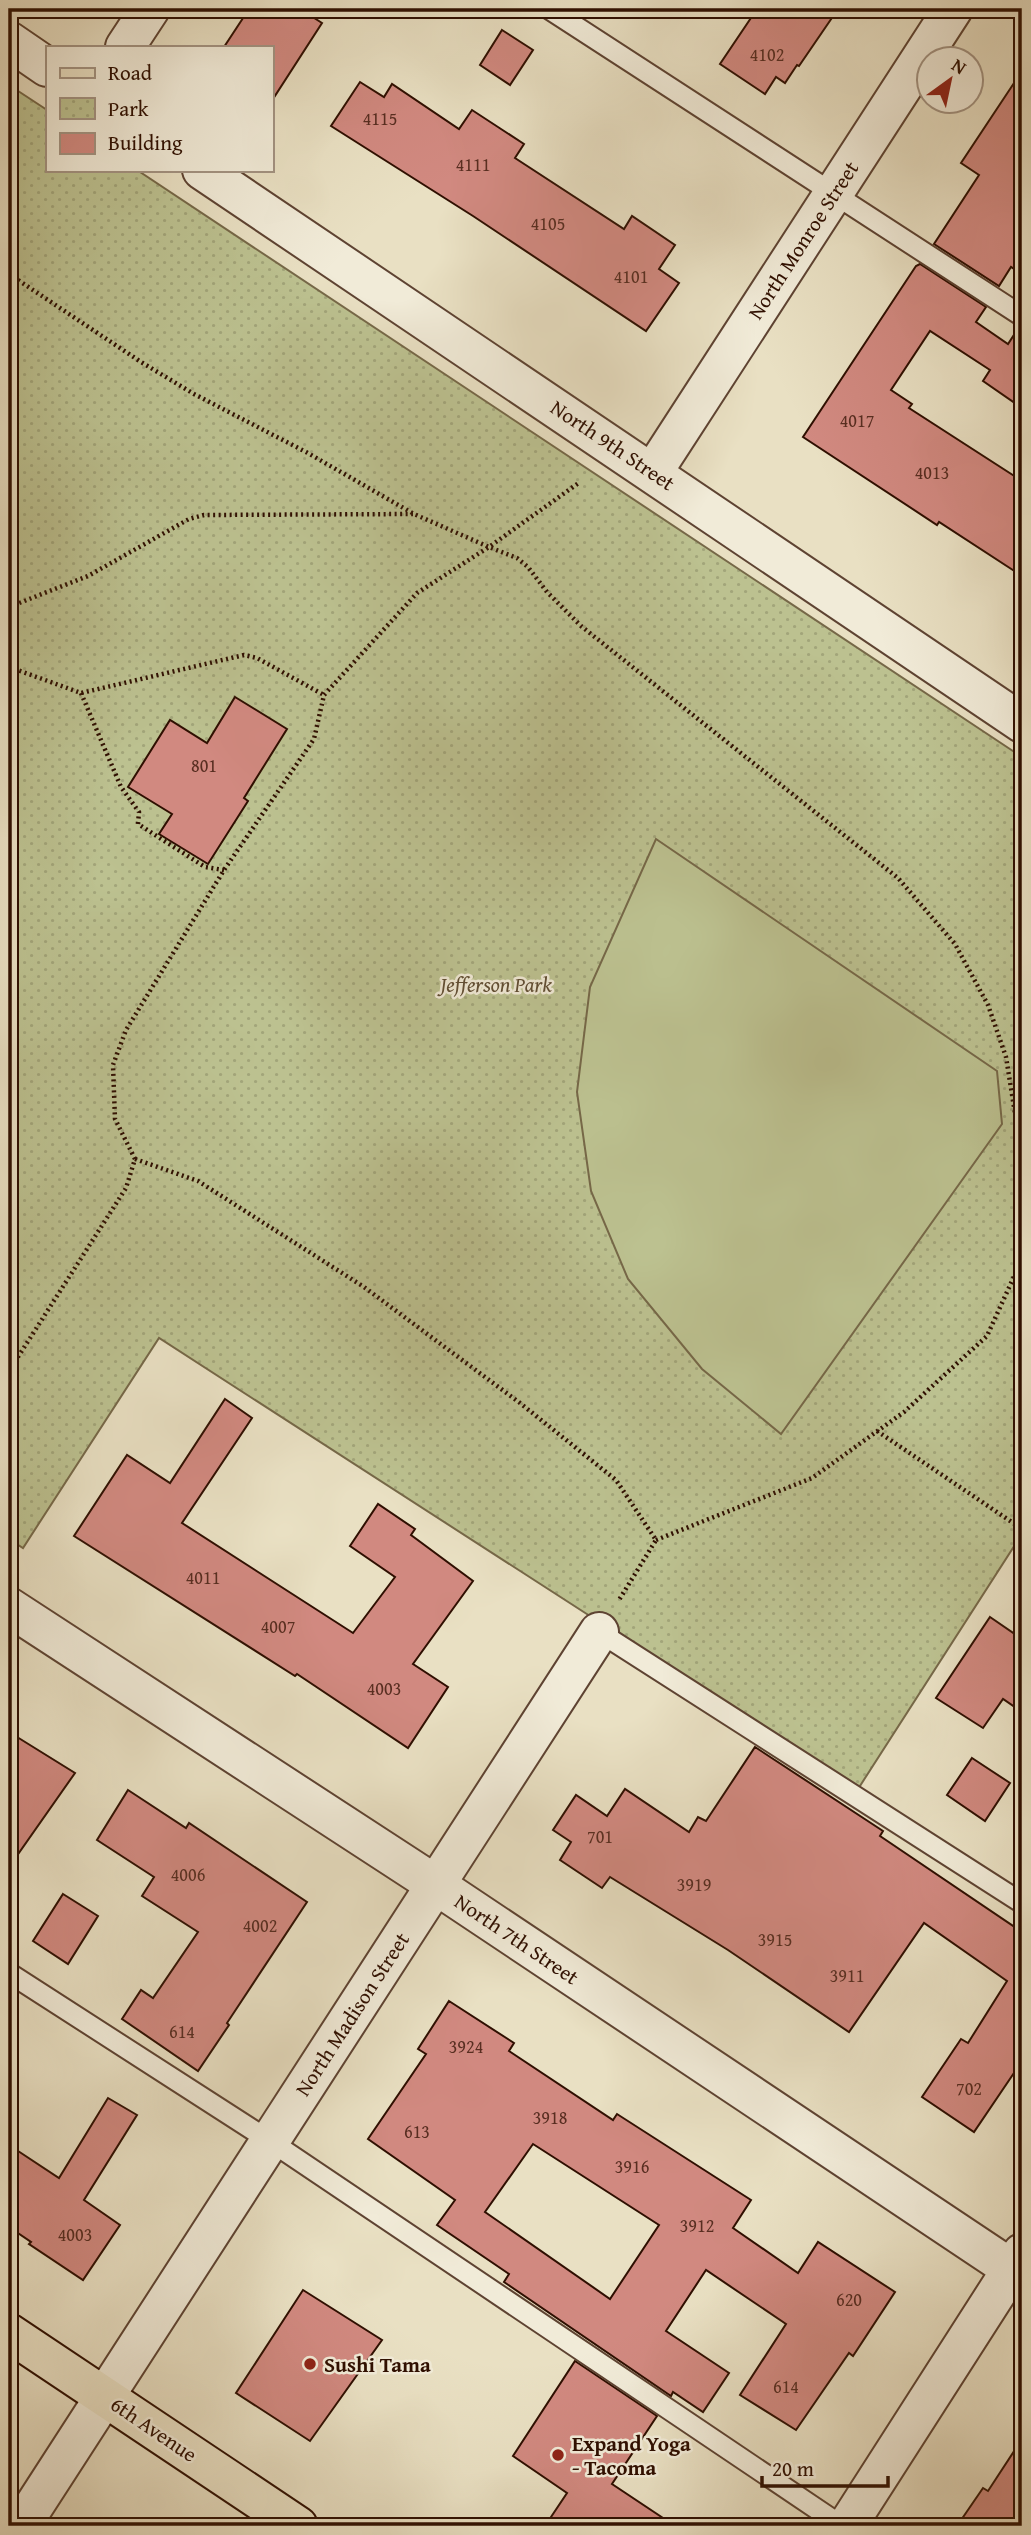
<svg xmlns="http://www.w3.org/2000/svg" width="1031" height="2535" font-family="'Gentium Book Plus',serif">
  <defs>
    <pattern id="park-dots" width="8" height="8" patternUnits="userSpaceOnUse" patternTransform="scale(1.75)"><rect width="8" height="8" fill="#bcc190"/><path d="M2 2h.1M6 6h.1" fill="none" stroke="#a2a57a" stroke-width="1.8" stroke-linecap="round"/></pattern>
  </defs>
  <rect width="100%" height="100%" fill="#e9e0c3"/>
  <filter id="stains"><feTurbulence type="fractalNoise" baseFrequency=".00286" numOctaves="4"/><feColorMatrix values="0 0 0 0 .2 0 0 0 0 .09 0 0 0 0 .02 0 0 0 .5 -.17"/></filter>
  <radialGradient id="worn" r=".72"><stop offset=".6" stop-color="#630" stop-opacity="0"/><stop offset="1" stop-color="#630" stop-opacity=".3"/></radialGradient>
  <path fill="url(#park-dots)" stroke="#766848" stroke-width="2" d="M 9,85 L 47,110 L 47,170 L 137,170 L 1022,757 L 1022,1534 L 858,1789 L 159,1338 L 23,1548 L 9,1539 Z"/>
  <path fill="#bcc190" stroke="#766848" stroke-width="2" d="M 656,839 L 997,1071 L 1002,1124 L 781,1434 L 702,1369 L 628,1279 L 591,1191 L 577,1092 L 590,987 Z"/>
  <g fill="#d18980" stroke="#2f0f01" stroke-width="2" fill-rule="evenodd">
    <path d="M 249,9 L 300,9 L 322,23 L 271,102 L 271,47 L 224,47 Z"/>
    <path d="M 757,9 L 838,9 L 799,66 L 797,65 L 785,83 L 776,77 L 765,94 L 720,64 Z"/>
    <path d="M 502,30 L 533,50 L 510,85 L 480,65 Z"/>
    <path d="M 1022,71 L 1022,274 L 1011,267 L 999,286 L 934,244 L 979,175 L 961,163 Z"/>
    <path d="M 360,82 L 384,97 L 392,84 L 459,129 L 472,110 L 524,144 L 515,158 L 624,229 L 632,216 L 675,245 L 659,269 L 679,283 L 646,331 L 473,216 L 331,126 Z"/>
    <path d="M 920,264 L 986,307 L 976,322 L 1008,344 L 1019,327 L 1022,328 L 1022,408 L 983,381 L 990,370 L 930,331 L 891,390 L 912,404 L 909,408 L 1022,481 L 1022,576 L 939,522 L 937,525 L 803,437 L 916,266 Z"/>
    <path d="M 235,697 L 287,729 L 244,798 L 248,801 L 208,864 L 159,834 L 172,814 L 128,787 L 170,720 L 207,743 Z"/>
    <path d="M 225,1399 L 252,1418 L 182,1523 L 353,1633 L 395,1577 L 350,1546 L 378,1504 L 415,1529 L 411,1535 L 473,1581 L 413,1664 L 448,1687 L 408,1748 L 297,1674 L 295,1676 L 74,1536 L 127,1455 L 170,1483 Z"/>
    <path d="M 990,1617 L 1022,1639 L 1022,1712 L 1003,1699 L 983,1728 L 936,1698 Z"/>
    <path d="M 9,1732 L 75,1773 L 9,1867 Z"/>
    <path d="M 755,1747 L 883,1831 L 880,1836 L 1022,1932 L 1022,2061 L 974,2132 L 922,2097 L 961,2039 L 968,2043 L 1007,1981 L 924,1923 L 849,2032 L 728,1950 L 610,1877 L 602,1888 L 560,1860 L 571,1842 L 553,1830 L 576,1795 L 607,1816 L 625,1789 L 689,1832 L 698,1817 L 706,1821 Z"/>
    <path d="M 972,1758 L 1010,1783 L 985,1821 L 947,1795 Z"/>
    <path d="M 128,1790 L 186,1828 L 189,1823 L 307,1902 L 227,2023 L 229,2025 L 198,2071 L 122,2019 L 141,1990 L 153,1998 L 198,1932 L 142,1896 L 154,1877 L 97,1840 Z"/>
    <path d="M 63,1894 L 98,1916 L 68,1964 L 33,1941 Z"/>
    <path d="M 449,2001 L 514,2043 L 509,2051 L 613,2120 L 617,2114 L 751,2200 L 733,2228 L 798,2273 L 818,2242 L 895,2292 L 853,2356 L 849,2353 L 796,2430 L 740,2395 L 786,2324 L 706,2270 L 666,2331 L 729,2373 L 703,2412 L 673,2392 L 671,2396 L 504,2282 L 509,2274 L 437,2225 L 455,2200 L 368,2139 L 426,2054 L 418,2049 ZM 533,2144 L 659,2225 L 610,2299 L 485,2212 Z"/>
    <path d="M 108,2098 L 137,2115 L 84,2200 L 120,2225 L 83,2280 L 29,2244 L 31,2242 L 9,2227 L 9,2145 L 59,2178 Z"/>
    <path d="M 303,2290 L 382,2340 L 310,2441 L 236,2393 Z"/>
    <path d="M 575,2361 L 657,2416 L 612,2484 L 675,2526 L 545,2526 L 567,2493 L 513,2456 Z"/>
    <path d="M 1022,2439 L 1022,2526 L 957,2526 L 983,2488 L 988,2491 Z"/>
  </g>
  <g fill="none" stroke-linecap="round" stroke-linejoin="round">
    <defs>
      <g id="service">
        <path d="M 549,9 L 1022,316"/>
        <path d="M 599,1632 L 1022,1903"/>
        <path d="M 9,1973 L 270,2141 L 842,2526"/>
      </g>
      <g id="minor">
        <path d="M 9,41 L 47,67"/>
        <path d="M 125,47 L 150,9"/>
        <path d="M 202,170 L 1022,723"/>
        <path d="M 653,472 L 953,9"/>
        <path d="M 9,1607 L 436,1885 L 1022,2276"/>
        <path d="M 21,2526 L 599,1632"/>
      </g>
      <path id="tertiary" d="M 847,2526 L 1022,2253"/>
      <path id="primary" d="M 9,2333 L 298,2526"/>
    </defs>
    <use href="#service" stroke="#5e4332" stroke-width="23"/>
    <use href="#minor" stroke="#5e4332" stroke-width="42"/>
    <use href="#tertiary" stroke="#5e4332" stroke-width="42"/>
    <use href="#primary" stroke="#2f0f01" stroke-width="42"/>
    <g stroke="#2f0f01" stroke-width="4.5" stroke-dasharray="2 3.5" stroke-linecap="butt">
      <path d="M 9,274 L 141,362 L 194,394 L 306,452 L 414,514 L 489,547 L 580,482"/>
      <path d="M 9,607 L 88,576 L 189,519 L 204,515 L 413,514"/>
      <path d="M 9,667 L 81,693 L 244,655 L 257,658 L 324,695"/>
      <path d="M 81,693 L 121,787 L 139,812 L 138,824 L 205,867 L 224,870"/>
      <path d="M 135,1159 L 198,1181 L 364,1287 L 520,1403 L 616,1480 L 656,1540 L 619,1600"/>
      <path d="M 9,1371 L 126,1188 L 135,1159 L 115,1119 L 113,1065 L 126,1030 L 224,870 L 314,739 L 324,695 L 417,593 L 489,547 L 517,558 L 528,567 L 547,592 L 581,626 L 898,878 L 955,944 L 988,1005 L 1006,1057 L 1022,1157"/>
      <path d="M 877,1431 L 1022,1529"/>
      <path d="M 656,1540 L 812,1478 L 904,1412 L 987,1336 L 1017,1270 L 1022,1188"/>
    </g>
    <use href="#service" stroke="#f1ebd8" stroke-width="19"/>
    <use href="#minor" stroke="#f1ebd8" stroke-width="38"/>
    <use href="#tertiary" stroke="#f1ebd8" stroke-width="38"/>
    <use href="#primary" stroke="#e9e0c3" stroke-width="38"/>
  </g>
  <g fill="#8f2418" stroke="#f1ebd8" stroke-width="2.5">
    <circle cx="310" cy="2364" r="7"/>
    <circle cx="558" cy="2455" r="7"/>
  </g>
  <g text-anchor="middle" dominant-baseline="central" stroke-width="5" stroke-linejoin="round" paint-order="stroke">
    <g font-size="18" fill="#582e21">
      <text x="767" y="54">4102</text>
      <text x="380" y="118">4115</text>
      <text x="473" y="164">4111</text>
      <text x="548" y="223">4105</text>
      <text x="631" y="276">4101</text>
      <text x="857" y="420">4017</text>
      <text x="932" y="472">4013</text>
      <text x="204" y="765">801</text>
      <text x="203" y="1577">4011</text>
      <text x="278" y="1626">4007</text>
      <text x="384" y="1688">4003</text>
      <text x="600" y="1836">701</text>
      <text x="188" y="1874">4006</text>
      <text x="694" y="1884">3919</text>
      <text x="260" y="1925">4002</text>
      <text x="775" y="1939">3915</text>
      <text x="847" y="1975">3911</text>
      <text x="182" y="2031">614</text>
      <text x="466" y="2046">3924</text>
      <text x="969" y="2088">702</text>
      <text x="550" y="2117">3918</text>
      <text x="417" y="2131">613</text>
      <text x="632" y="2166">3916</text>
      <text x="697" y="2225">3912</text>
      <text x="75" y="2234">4003</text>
      <text x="849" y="2299">620</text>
      <text x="786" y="2386">614</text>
    </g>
    <g font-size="21" fill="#2f0f01" stroke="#f1ebd8">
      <text transform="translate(803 240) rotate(-57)">North Monroe Street</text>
      <text transform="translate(613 445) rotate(34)">North 9th Street</text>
      <text transform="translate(517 1939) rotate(34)">North 7th Street</text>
      <text transform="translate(352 2014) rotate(-57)">North Madison Street</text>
      <text transform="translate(154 2429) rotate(34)">6th Avenue</text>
    </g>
    <g font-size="21" font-style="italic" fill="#604d33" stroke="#f1ebd8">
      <text x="496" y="984">Jefferson Park</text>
    </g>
    <g font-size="21" font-weight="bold" fill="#2f0f01" stroke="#f1ebd8" text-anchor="start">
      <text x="324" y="2364">Sushi Tama</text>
      <text x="572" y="2443">Expand Yoga<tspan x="572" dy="24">- Tacoma</tspan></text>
    </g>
  </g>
  <rect width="1031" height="2535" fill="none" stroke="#e9e0c3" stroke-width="35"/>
  <rect x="10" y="10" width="1010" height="2514" fill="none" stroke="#2f0f01" stroke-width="3.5"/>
  <rect x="18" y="18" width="996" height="2500" fill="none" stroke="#2f0f01" stroke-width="2"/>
  <rect x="46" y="46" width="228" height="126" fill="#f1ebd8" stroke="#a39382" stroke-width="2"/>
  <rect x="60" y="68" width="35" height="10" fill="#e9e0c3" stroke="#a39382" stroke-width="2"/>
  <text x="108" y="80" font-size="21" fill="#2f0f01">Road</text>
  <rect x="60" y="98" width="35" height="21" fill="url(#park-dots)" stroke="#a39382" stroke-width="2"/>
  <text x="108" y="116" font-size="21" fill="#2f0f01">Park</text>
  <rect x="60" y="133" width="35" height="21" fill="#d18980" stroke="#a39382" stroke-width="2"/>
  <text x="108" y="150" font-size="21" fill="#2f0f01">Building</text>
  <g transform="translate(950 80) rotate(33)"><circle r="33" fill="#f1ebd8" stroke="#a39382" stroke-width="2"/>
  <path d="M0-5L12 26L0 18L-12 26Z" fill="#8f2418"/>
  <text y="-10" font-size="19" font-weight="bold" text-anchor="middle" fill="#2f0f01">N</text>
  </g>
  <path d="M762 2476v10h126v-10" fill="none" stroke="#2f0f01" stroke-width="3.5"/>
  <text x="772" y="2476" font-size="21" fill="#2f0f01" stroke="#f1ebd8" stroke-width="5" paint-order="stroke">20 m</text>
  <rect width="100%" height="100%" filter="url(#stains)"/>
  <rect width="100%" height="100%" fill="url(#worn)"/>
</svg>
